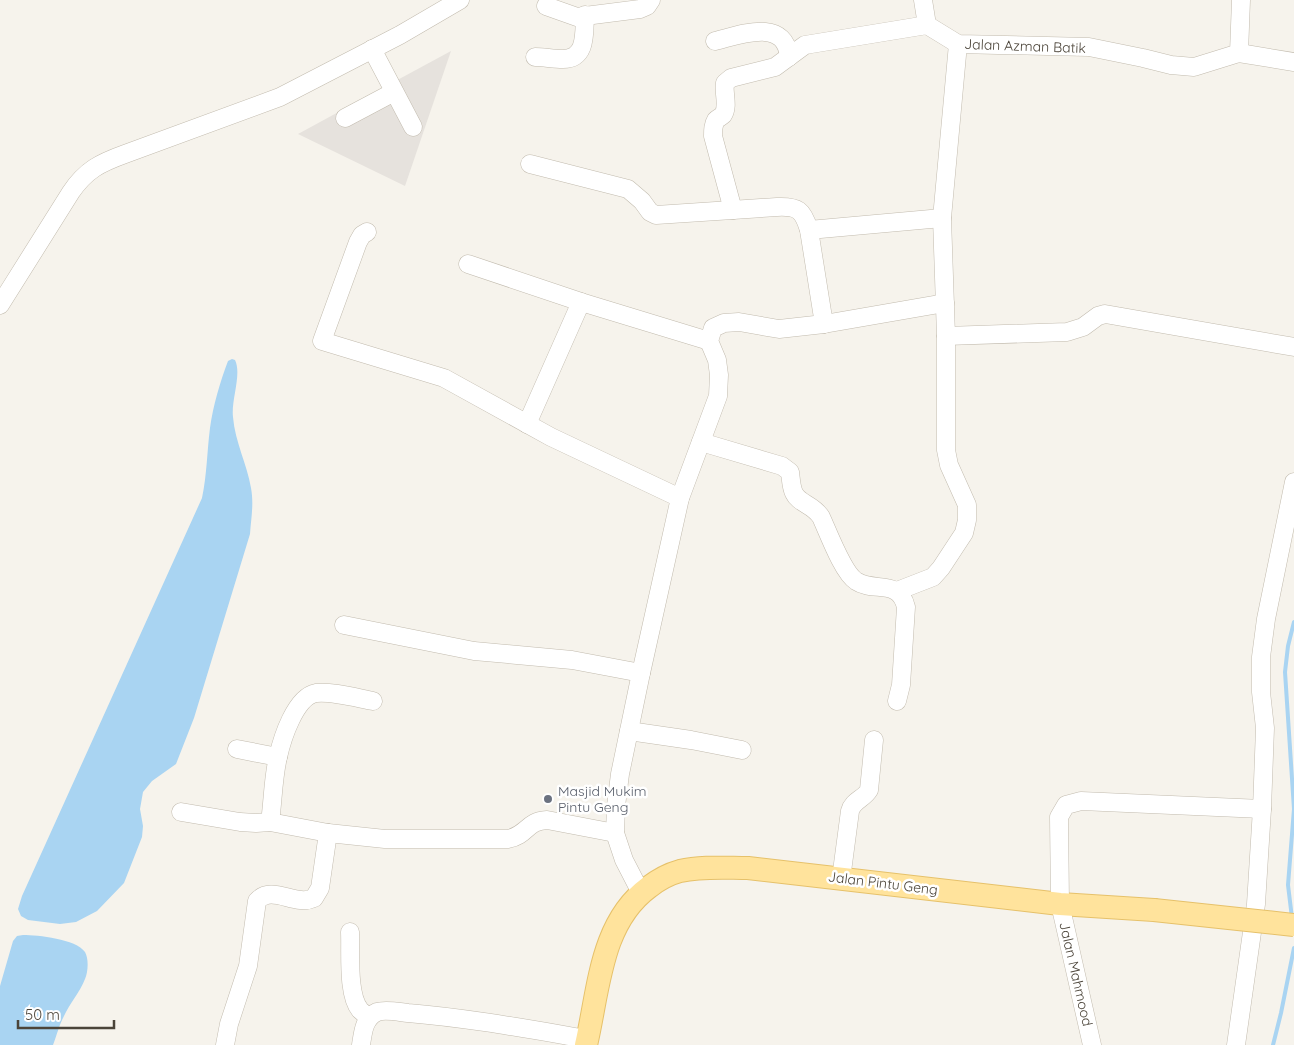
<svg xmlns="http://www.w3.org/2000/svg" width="1294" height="1045" font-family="Quicksand,sans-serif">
  <rect width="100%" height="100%" fill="#f6f3ec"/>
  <path fill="#e6e2dd" d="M 451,51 L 405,186 L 298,134 L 390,84 Z"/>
  <g fill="#a9d4f2">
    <path d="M 232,359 L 235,360 C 242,374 231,400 233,417 C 235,442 247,464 251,488 C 254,504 251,519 250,534 L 194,718 L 176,764 L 152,781 L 143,792 L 140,809 L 143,826 L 142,837 L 124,883 L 97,911 L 76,922 L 60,924 L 28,920 L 21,916 L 18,909 L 22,896 L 202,498 C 207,474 207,451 210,428 C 213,406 220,382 228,361 Z"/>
    <path d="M 23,935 C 38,935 76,939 85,952 C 89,959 88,972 85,979 C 80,992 70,1003 64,1016 C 59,1025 57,1035 53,1045 L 0,1045 L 0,986 L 13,941 L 17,936 Z"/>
  </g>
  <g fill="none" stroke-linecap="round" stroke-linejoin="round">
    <g stroke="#a9d4f2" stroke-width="4">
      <path d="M 1292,918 L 1288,885 L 1294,809 L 1285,672 L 1288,646 L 1294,622"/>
      <path d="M 1273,1045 L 1281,1013 L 1294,948"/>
    </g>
    <defs>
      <g id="minor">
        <path d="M 923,0 L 927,25"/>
        <path d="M 546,6 L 577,17 L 640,9 L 647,6 L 651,0"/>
        <path d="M 715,41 C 740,35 785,17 789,57"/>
        <path d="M 372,49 L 413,127"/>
        <path d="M 1239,53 L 1294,62"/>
        <path d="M 535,57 C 544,57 553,59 563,59 C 587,59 584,33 585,15"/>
        <path d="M 345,118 L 394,92"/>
        <path d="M 530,164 L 628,189 L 642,201 L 650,212 L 656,215 L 777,207 C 798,206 803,210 809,230 L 824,324"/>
        <path d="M 733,210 L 713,136 C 713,130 713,125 716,120 C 717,119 722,116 723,115 C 729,106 723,92 725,83 L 731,78 L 775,67 L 805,45 L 927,25 L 958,44 L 1089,47 L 1143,58 L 1171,65 L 1194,67 L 1239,53 L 1241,0"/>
        <path d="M 809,230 L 942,218"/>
        <path d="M 367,232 L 362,235 L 358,242 L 322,341 L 444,378 L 551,437 L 680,498"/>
        <path d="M 468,264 L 581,302 L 709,341"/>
        <path d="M 0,305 L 71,192 C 86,170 100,163 125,154 L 280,97 L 400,35 L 460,0"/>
        <path d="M 946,336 L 1067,332 L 1083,327 L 1098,316 L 1105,314 L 1294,347"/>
        <path d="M 527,424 L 581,302"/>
        <path d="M 701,442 L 782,466 L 790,472 C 791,479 791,487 794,493 C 799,504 813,504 821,517 C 828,532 843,573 856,581 C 874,593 899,578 906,607 L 901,685 L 897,701"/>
        <path d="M 897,591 L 933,577 L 941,568 L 964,533 L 967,520 L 967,505 L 949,465 L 946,450 L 946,336 L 942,218 L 958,44"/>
        <path d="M 344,625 L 474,651 L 572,660 L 641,673"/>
        <path d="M 629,731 L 691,740 L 742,750"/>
        <path d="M 237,749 L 278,757"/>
        <path d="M 181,812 L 240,822 L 256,823 L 270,822 L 328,833 L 385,839 L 508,839 C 528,835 526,821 547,820 L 615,833"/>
        <path d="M 270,822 C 273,801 273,778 278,757 C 282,739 295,697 316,693 C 331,691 357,698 373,701"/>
        <path d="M 841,879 L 850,811 C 853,800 864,799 869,790 L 874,740"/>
        <path d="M 641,893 L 624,860 L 615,833 L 616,806 L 620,774 L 641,673 L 680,498 L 718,396 L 719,375 L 717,360 L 709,341 L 713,328 L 724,323 L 739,322 L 779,329 L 824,324 L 945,303"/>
        <path d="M 350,932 C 351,952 347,994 360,1010 C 362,1012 366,1015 369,1017"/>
        <path d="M 225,1045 L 229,1024 L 248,966 L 257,901 C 272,884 295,907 314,898 L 320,888 L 328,833"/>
        <path d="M 361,1045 C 363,1032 364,1018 377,1012 C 385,1009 399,1012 408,1013 C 468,1018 528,1029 587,1039"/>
        <path d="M 1092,1045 L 1060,904 L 1059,817 L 1066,805 L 1081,801 L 1262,809"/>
        <path d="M 1236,1045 L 1256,904 L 1262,809 L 1265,728 L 1261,692 L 1261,657 L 1266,619 L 1294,482"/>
      </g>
      <path id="major" d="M 586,1045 C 599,990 600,923 649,887 C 658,880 669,874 680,871 C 702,866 726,868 748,868 L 1060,904 L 1154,910"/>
    </defs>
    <use href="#minor" stroke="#c2bbae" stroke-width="19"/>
    <use href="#major" stroke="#e6c16a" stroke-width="24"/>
    <use href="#minor" stroke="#fff" stroke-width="18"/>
    <use href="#major" stroke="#ffe39c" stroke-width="22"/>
    <defs>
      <path id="major-bridge" d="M 1154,910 L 1294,925"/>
    </defs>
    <use href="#major-bridge" stroke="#e6c16a" stroke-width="24" stroke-linecap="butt"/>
    <use href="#major-bridge" stroke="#ffe39c" stroke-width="22"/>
  </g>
  <circle fill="#6b7280" stroke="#fff" stroke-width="2" cx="548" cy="799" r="5"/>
  <g text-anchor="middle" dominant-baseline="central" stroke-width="5" stroke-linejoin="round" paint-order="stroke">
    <g font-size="14" fill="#4b4439" stroke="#fff">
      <text transform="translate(1025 46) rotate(2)">Jalan Azman Batik</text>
      <text transform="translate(883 883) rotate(7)">Jalan Pintu Geng</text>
      <text transform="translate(1076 974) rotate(77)">Jalan Mahmood</text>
    </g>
    <g font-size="14" fill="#5b616d" stroke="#fff" text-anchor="start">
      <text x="558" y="791">Masjid Mukim<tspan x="558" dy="16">Pintu Geng</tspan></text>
    </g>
  </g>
  <path d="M18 1020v8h96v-8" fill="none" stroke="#4b4439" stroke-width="2.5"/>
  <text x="25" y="1020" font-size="15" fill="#4b4439" stroke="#ffffff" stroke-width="4" paint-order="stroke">50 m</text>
</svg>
